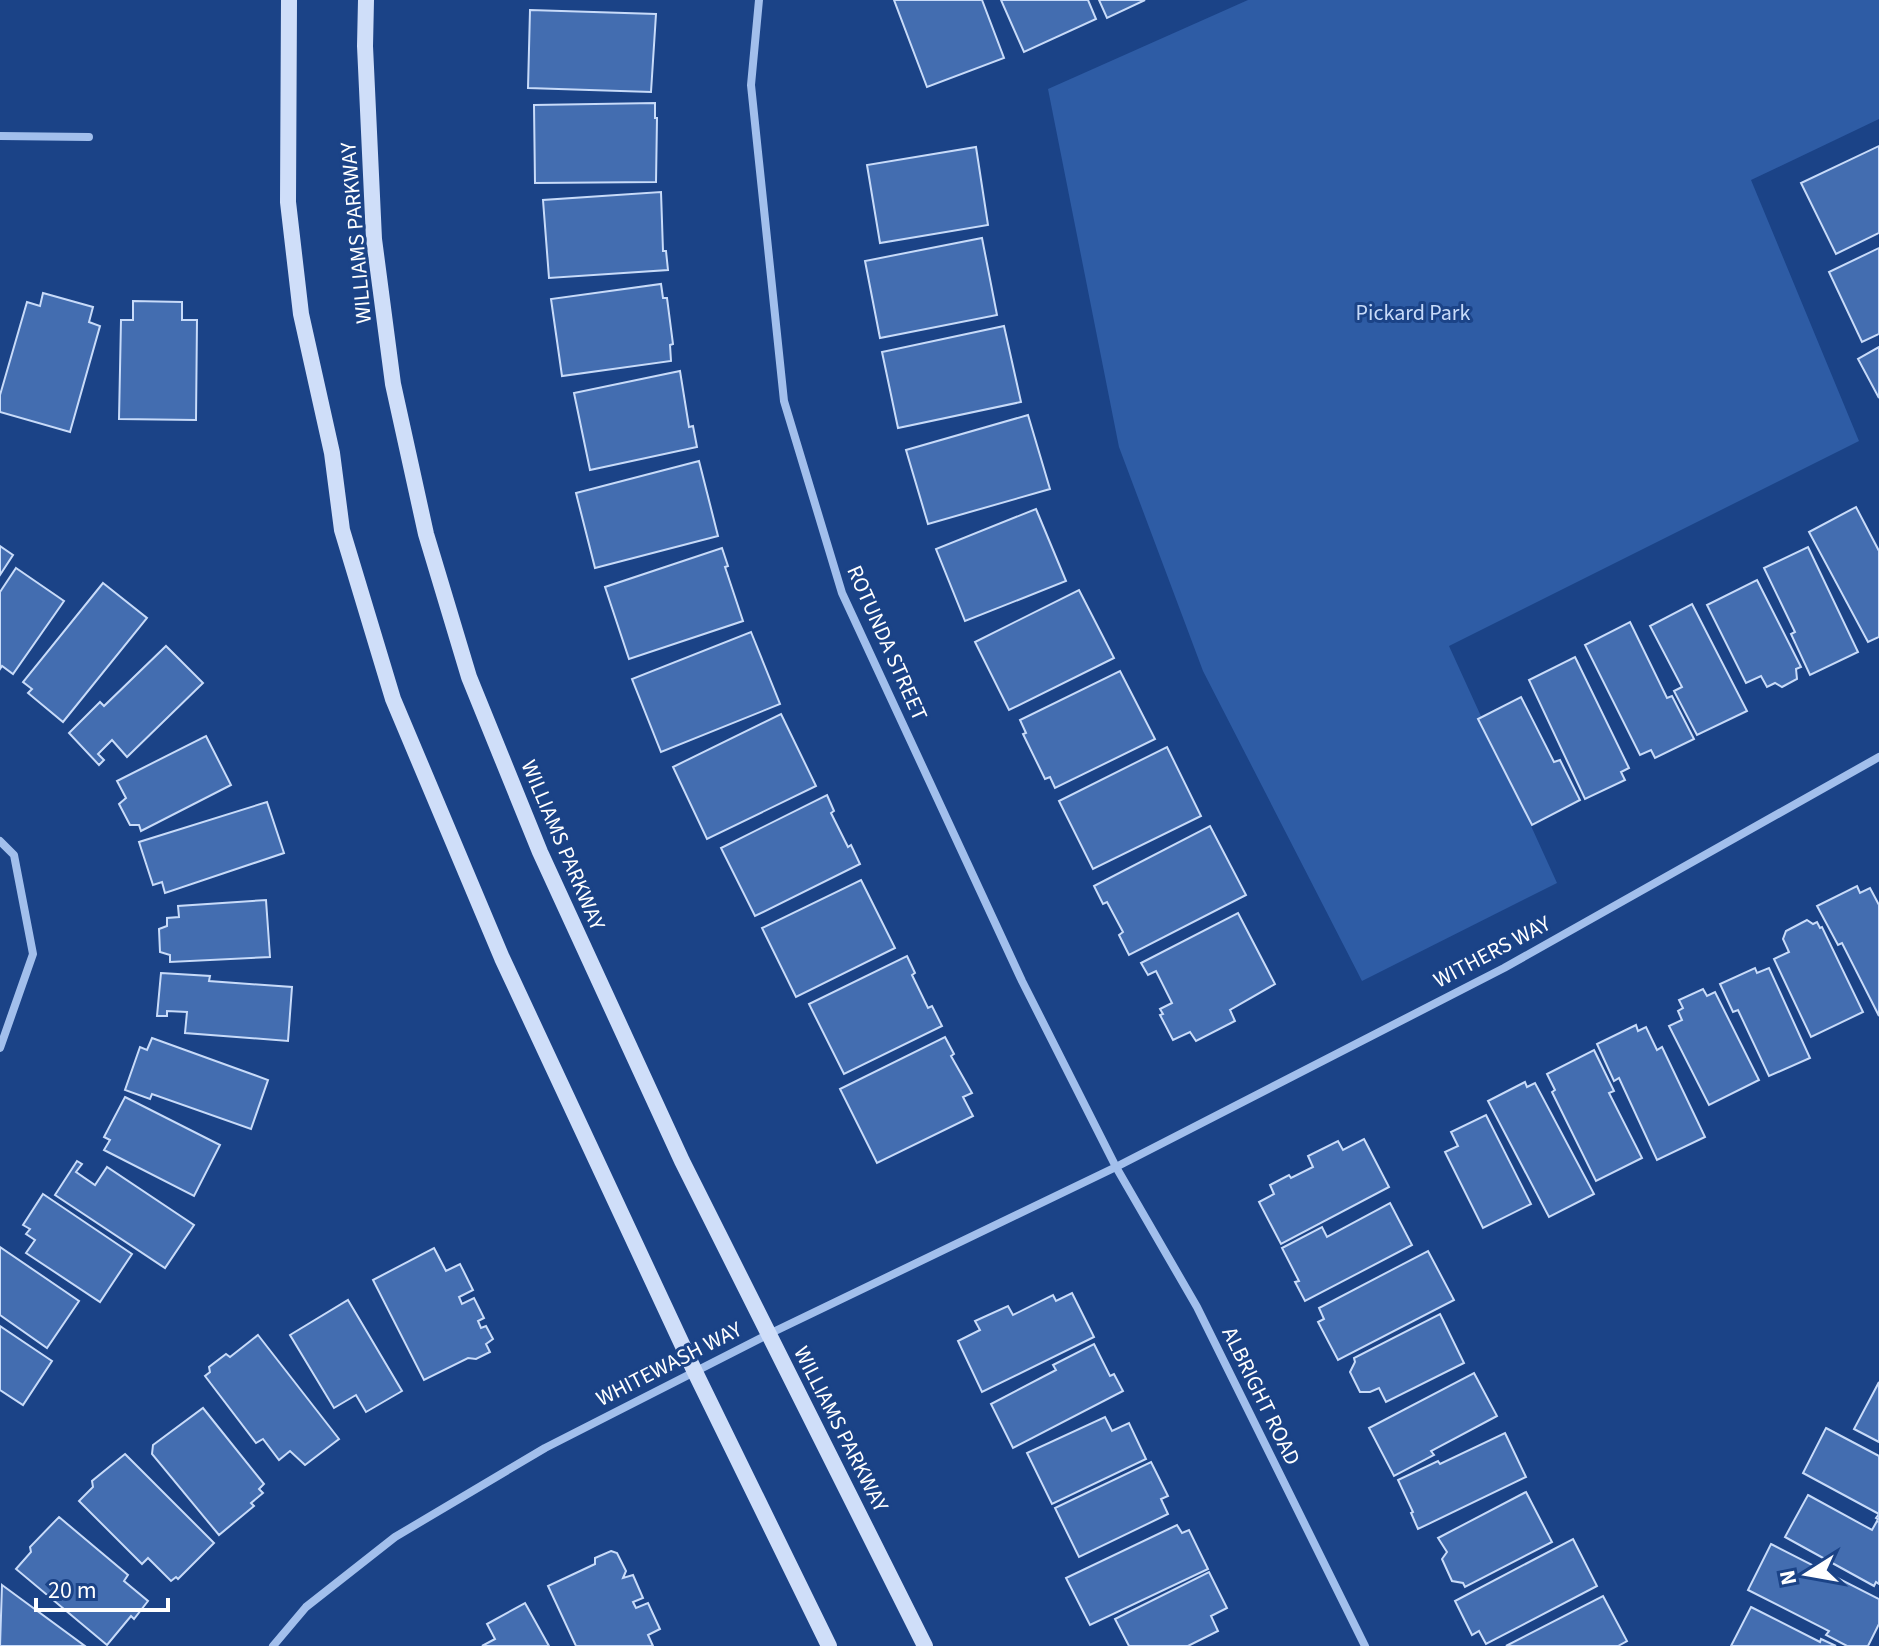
<svg xmlns="http://www.w3.org/2000/svg" width="1879" height="1646" font-family="'Source Sans 3',sans-serif">
  <rect width="100%" height="100%" fill="#1b4387"/>
  <path fill="#2e5ca5" d="M 1248,0 L 1879,0 L 1879,119 L 1751,180 L 1859,441 L 1449,646 L 1557,883 L 1362,981 L 1203,671 L 1119,447 L 1048,89 Z"/>
  <g fill="#436db0" stroke="#c8dbf9" stroke-width="2">
    <path d="M 894,0 L 982,0 L 1004,58 L 927,87 Z"/>
    <path d="M 1001,0 L 1088,0 L 1096,19 L 1024,52 Z"/>
    <path d="M 1099,0 L 1145,0 L 1107,18 Z"/>
    <path d="M 530,10 L 656,14 L 651,92 L 528,88 Z"/>
    <path d="M 655,103 L 655,118 L 657,118 L 656,182 L 535,183 L 534,105 Z"/>
    <path d="M 1879,146 L 1879,233 L 1836,254 L 1801,183 Z"/>
    <path d="M 976,147 L 988,225 L 880,243 L 867,165 Z"/>
    <path d="M 661,192 L 663,251 L 666,251 L 668,270 L 549,278 L 543,200 Z"/>
    <path d="M 982,238 L 997,315 L 880,338 L 865,261 Z"/>
    <path d="M 1879,248 L 1879,334 L 1862,342 L 1829,272 Z"/>
    <path d="M 661,284 L 663,298 L 667,298 L 673,344 L 670,345 L 671,361 L 562,376 L 551,299 Z"/>
    <path d="M 43,293 L 93,307 L 89,322 L 100,326 L 70,432 L 0,412 L 0,395 L 27,302 L 40,306 Z"/>
    <path d="M 133,301 L 182,302 L 182,320 L 197,320 L 196,420 L 119,419 L 121,320 L 133,320 Z"/>
    <path d="M 1004,326 L 1021,402 L 898,428 L 882,352 Z"/>
    <path d="M 1879,347 L 1879,398 L 1858,359 Z"/>
    <path d="M 680,371 L 689,427 L 693,426 L 697,447 L 590,470 L 574,393 Z"/>
    <path d="M 1028,415 L 1050,489 L 928,524 L 906,450 Z"/>
    <path d="M 699,461 L 718,536 L 595,568 L 576,493 Z"/>
    <path d="M 1856,507 L 1879,551 L 1879,637 L 1868,642 L 1809,532 Z"/>
    <path d="M 1036,509 L 1066,581 L 965,621 L 936,549 Z"/>
    <path d="M 0,546 L 13,555 L 0,575 Z"/>
    <path d="M 1808,547 L 1858,652 L 1810,675 L 1791,634 L 1795,632 L 1764,568 Z"/>
    <path d="M 722,548 L 728,566 L 725,567 L 743,621 L 629,659 L 605,587 Z"/>
    <path d="M 16,568 L 64,601 L 13,674 L 2,666 L 0,669 L 0,592 Z"/>
    <path d="M 1757,580 L 1801,667 L 1796,669 L 1797,679 L 1782,687 L 1775,683 L 1767,687 L 1761,676 L 1746,683 L 1707,605 Z"/>
    <path d="M 103,583 L 147,618 L 63,722 L 28,693 L 32,689 L 23,682 Z"/>
    <path d="M 1079,590 L 1114,658 L 1009,710 L 975,642 Z"/>
    <path d="M 1692,604 L 1747,711 L 1697,735 L 1674,691 L 1682,687 L 1650,626 Z"/>
    <path d="M 1630,622 L 1667,698 L 1672,696 L 1694,739 L 1655,758 L 1651,750 L 1640,755 L 1585,645 Z"/>
    <path d="M 751,632 L 780,704 L 661,752 L 632,679 Z"/>
    <path d="M 166,646 L 203,683 L 127,757 L 112,740 L 98,754 L 104,760 L 99,765 L 69,733 L 100,702 L 104,706 Z"/>
    <path d="M 1575,657 L 1629,768 L 1621,772 L 1625,780 L 1585,799 L 1529,680 Z"/>
    <path d="M 1120,671 L 1155,739 L 1055,788 L 1050,777 L 1045,779 L 1023,734 L 1026,733 L 1020,720 Z"/>
    <path d="M 1521,697 L 1554,762 L 1560,760 L 1580,800 L 1532,825 L 1478,719 Z"/>
    <path d="M 781,714 L 816,786 L 707,839 L 673,767 Z"/>
    <path d="M 206,736 L 231,785 L 141,831 L 139,825 L 130,825 L 119,804 L 126,798 L 117,781 Z"/>
    <path d="M 1167,747 L 1201,816 L 1093,869 L 1059,801 Z"/>
    <path d="M 827,795 L 834,811 L 831,813 L 848,847 L 851,845 L 860,864 L 755,916 L 721,848 Z"/>
    <path d="M 267,802 L 284,853 L 165,893 L 162,882 L 153,885 L 139,842 Z"/>
    <path d="M 1210,826 L 1246,895 L 1129,955 L 1119,935 L 1123,932 L 1107,902 L 1103,904 L 1094,886 Z"/>
    <path d="M 861,880 L 895,948 L 796,997 L 762,928 Z"/>
    <path d="M 1857,886 L 1860,893 L 1870,888 L 1879,905 L 1879,1016 L 1842,943 L 1838,945 L 1817,906 Z"/>
    <path d="M 266,900 L 270,957 L 170,962 L 170,955 L 160,952 L 159,929 L 167,926 L 167,918 L 179,917 L 178,906 Z"/>
    <path d="M 1238,913 L 1275,984 L 1230,1010 L 1235,1021 L 1196,1041 L 1190,1032 L 1173,1040 L 1160,1015 L 1163,1014 L 1160,1009 L 1172,1003 L 1156,971 L 1148,975 L 1141,963 Z"/>
    <path d="M 1807,920 L 1813,924 L 1817,922 L 1820,928 L 1822,927 L 1863,1012 L 1811,1037 L 1774,959 L 1789,952 L 1783,939 L 1786,931 Z"/>
    <path d="M 907,956 L 915,973 L 912,975 L 928,1008 L 932,1006 L 942,1026 L 844,1074 L 809,1004 Z"/>
    <path d="M 1755,968 L 1757,973 L 1769,968 L 1810,1058 L 1769,1076 L 1738,1010 L 1733,1012 L 1720,984 Z"/>
    <path d="M 161,973 L 210,976 L 209,981 L 292,987 L 288,1041 L 185,1033 L 187,1012 L 167,1011 L 167,1016 L 157,1016 Z"/>
    <path d="M 1703,989 L 1707,996 L 1715,992 L 1759,1080 L 1709,1105 L 1669,1026 L 1682,1020 L 1678,1011 L 1683,1008 L 1679,1000 Z"/>
    <path d="M 1636,1025 L 1638,1031 L 1646,1027 L 1657,1050 L 1662,1047 L 1705,1137 L 1657,1160 L 1619,1078 L 1614,1081 L 1597,1044 Z"/>
    <path d="M 945,1037 L 954,1054 L 951,1056 L 972,1093 L 963,1097 L 973,1116 L 877,1163 L 840,1089 Z"/>
    <path d="M 152,1038 L 268,1080 L 251,1129 L 152,1094 L 150,1099 L 125,1090 L 140,1047 L 147,1050 Z"/>
    <path d="M 1594,1050 L 1614,1091 L 1609,1093 L 1642,1158 L 1596,1181 L 1552,1092 L 1555,1090 L 1547,1074 Z"/>
    <path d="M 1525,1082 L 1527,1087 L 1535,1083 L 1594,1194 L 1549,1217 L 1488,1101 Z"/>
    <path d="M 125,1097 L 220,1145 L 194,1196 L 104,1150 L 110,1140 L 104,1137 Z"/>
    <path d="M 1486,1115 L 1531,1204 L 1483,1228 L 1445,1152 L 1458,1146 L 1451,1132 Z"/>
    <path d="M 1364,1139 L 1389,1187 L 1281,1244 L 1259,1202 L 1274,1194 L 1270,1185 L 1289,1175 L 1291,1178 L 1313,1167 L 1308,1156 L 1338,1141 L 1343,1150 Z"/>
    <path d="M 77,1161 L 82,1164 L 76,1172 L 95,1185 L 107,1167 L 194,1225 L 165,1268 L 55,1195 Z"/>
    <path d="M 43,1194 L 132,1254 L 100,1302 L 26,1253 L 35,1240 L 26,1234 L 30,1229 L 23,1225 Z"/>
    <path d="M 1390,1203 L 1412,1245 L 1305,1301 L 1295,1282 L 1299,1281 L 1282,1248 L 1322,1227 L 1327,1237 Z"/>
    <path d="M 0,1247 L 79,1301 L 47,1348 L 0,1315 Z"/>
    <path d="M 434,1248 L 446,1271 L 460,1264 L 473,1290 L 459,1297 L 462,1304 L 474,1298 L 484,1318 L 478,1321 L 481,1328 L 486,1326 L 493,1339 L 486,1344 L 490,1352 L 476,1359 L 468,1358 L 424,1380 L 373,1280 Z"/>
    <path d="M 1428,1251 L 1454,1300 L 1338,1360 L 1318,1322 L 1324,1319 L 1319,1308 Z"/>
    <path d="M 1072,1293 L 1094,1337 L 982,1392 L 958,1341 L 980,1330 L 975,1321 L 1008,1306 L 1013,1315 L 1053,1295 L 1056,1301 Z"/>
    <path d="M 348,1300 L 402,1391 L 366,1412 L 356,1395 L 334,1408 L 290,1335 Z"/>
    <path d="M 1440,1314 L 1464,1363 L 1386,1402 L 1379,1388 L 1370,1392 L 1360,1392 L 1350,1372 L 1355,1362 L 1354,1358 Z"/>
    <path d="M 0,1326 L 52,1361 L 23,1405 L 0,1390 Z"/>
    <path d="M 258,1335 L 339,1439 L 305,1465 L 290,1451 L 279,1460 L 263,1439 L 256,1443 L 205,1376 L 210,1372 L 209,1367 L 226,1354 L 230,1357 Z"/>
    <path d="M 1094,1344 L 1110,1376 L 1114,1374 L 1123,1391 L 1013,1448 L 991,1404 L 1056,1370 L 1053,1365 Z"/>
    <path d="M 1474,1373 L 1497,1416 L 1431,1451 L 1434,1455 L 1394,1476 L 1369,1428 Z"/>
    <path d="M 1879,1382 L 1879,1442 L 1854,1429 Z"/>
    <path d="M 203,1408 L 264,1484 L 259,1489 L 263,1493 L 251,1503 L 254,1506 L 219,1535 L 152,1454 L 153,1445 Z"/>
    <path d="M 1105,1417 L 1112,1431 L 1129,1423 L 1146,1459 L 1052,1504 L 1027,1453 Z"/>
    <path d="M 1826,1428 L 1879,1456 L 1879,1520 L 1876,1518 L 1879,1514 L 1803,1473 Z"/>
    <path d="M 1505,1433 L 1526,1477 L 1418,1529 L 1411,1513 L 1413,1512 L 1398,1480 L 1438,1461 L 1440,1464 Z"/>
    <path d="M 125,1454 L 214,1543 L 178,1579 L 176,1577 L 171,1581 L 148,1558 L 142,1564 L 79,1501 L 93,1487 L 92,1481 Z"/>
    <path d="M 1151,1462 L 1168,1496 L 1161,1499 L 1168,1514 L 1079,1557 L 1055,1508 Z"/>
    <path d="M 1526,1492 L 1552,1542 L 1465,1587 L 1463,1583 L 1452,1581 L 1442,1559 L 1447,1552 L 1438,1538 Z"/>
    <path d="M 1808,1495 L 1872,1530 L 1877,1521 L 1879,1522 L 1879,1584 L 1876,1582 L 1874,1586 L 1785,1537 Z"/>
    <path d="M 59,1517 L 128,1575 L 124,1581 L 148,1601 L 134,1619 L 131,1616 L 107,1645 L 16,1569 L 31,1552 L 30,1547 Z"/>
    <path d="M 1177,1525 L 1182,1533 L 1189,1530 L 1208,1569 L 1090,1625 L 1066,1578 Z"/>
    <path d="M 1573,1539 L 1597,1586 L 1486,1644 L 1479,1631 L 1472,1635 L 1455,1601 Z"/>
    <path d="M 1771,1544 L 1879,1599 L 1879,1624 L 1868,1646 L 1847,1646 L 1826,1635 L 1829,1631 L 1748,1590 Z"/>
    <path d="M 611,1551 L 617,1553 L 626,1571 L 623,1578 L 633,1575 L 643,1598 L 633,1602 L 636,1608 L 648,1603 L 660,1629 L 648,1635 L 653,1646 L 576,1646 L 548,1586 L 595,1564 L 595,1558 Z"/>
    <path d="M 1209,1572 L 1227,1608 L 1211,1616 L 1218,1631 L 1188,1646 L 1129,1646 L 1115,1619 Z"/>
    <path d="M 2,1585 L 85,1646 L 0,1646 Z"/>
    <path d="M 1603,1596 L 1627,1641 L 1618,1646 L 1506,1646 Z"/>
    <path d="M 525,1603 L 549,1646 L 482,1646 L 495,1639 L 487,1624 Z"/>
    <path d="M 1751,1607 L 1820,1642 L 1821,1639 L 1836,1646 L 1731,1646 Z"/>
  </g>
  <g fill="none" stroke-linecap="round" stroke-linejoin="round">
    <g stroke="#a2bfec" stroke-width="8">
      <path d="M 759,0 L 751,85 L 784,401 L 842,593 L 1022,981 L 1116,1167 L 1197,1307 L 1365,1646"/>
      <path d="M 0,136 L 89,137"/>
      <path d="M 0,841 L 14,855 L 33,954 L 0,1048"/>
      <path d="M 273,1646 L 306,1607 L 395,1537 L 545,1448 L 769,1334 L 1116,1167 L 1504,968 L 1879,757"/>
    </g>
    <g stroke="#cfdef9" stroke-width="16">
      <path d="M 289,0 L 288,202 L 301,314 L 332,453 L 342,530 L 393,699 L 502,958 L 695,1372 L 829,1646"/>
      <path d="M 366,0 L 365,46 L 374,239 L 393,384 L 426,534 L 469,677 L 540,852 L 682,1161 L 925,1646"/>
    </g>
  </g>
  <g text-anchor="middle" dominant-baseline="central" stroke-width="6" stroke-linejoin="round" paint-order="stroke">
    <g font-size="22" fill="#fff" stroke="#1b4387">
      <text transform="translate(356 233) rotate(-95)">WILLIAMS PARKWAY</text>
      <text transform="translate(887 643) rotate(66)">ROTUNDA STREET</text>
      <text transform="translate(563 845) rotate(67)">WILLIAMS PARKWAY</text>
      <text transform="translate(1492 952) rotate(-28)">WITHERS WAY</text>
      <text transform="translate(669 1364) rotate(-27)">WHITEWASH WAY</text>
      <text transform="translate(1261 1396) rotate(64)">ALBRIGHT ROAD</text>
      <text transform="translate(841 1429) rotate(63)">WILLIAMS PARKWAY</text>
    </g>
    <g font-size="22" fill="#c8dbf9" stroke="#1b4387">
      <text x="1413" y="313">Pickard Park</text>
    </g>
  </g>
  <g transform="translate(1807 1574) rotate(259)" stroke="#1b4387" stroke-width="6" paint-order="stroke">
  <path d="M0-6L14 30L0 20L-14 30Z" fill="#ffffff"/>
  <text y="-12" font-size="22" font-weight="bold" text-anchor="middle" fill="#ffffff">N</text>
  </g>
  <path d="M36 1598v12h132v-12" fill="none" stroke="#ffffff" stroke-width="4"/>
  <text x="48" y="1598" font-size="24" fill="#ffffff" stroke="#1b4387" stroke-width="6" paint-order="stroke">20 m</text>
</svg>
